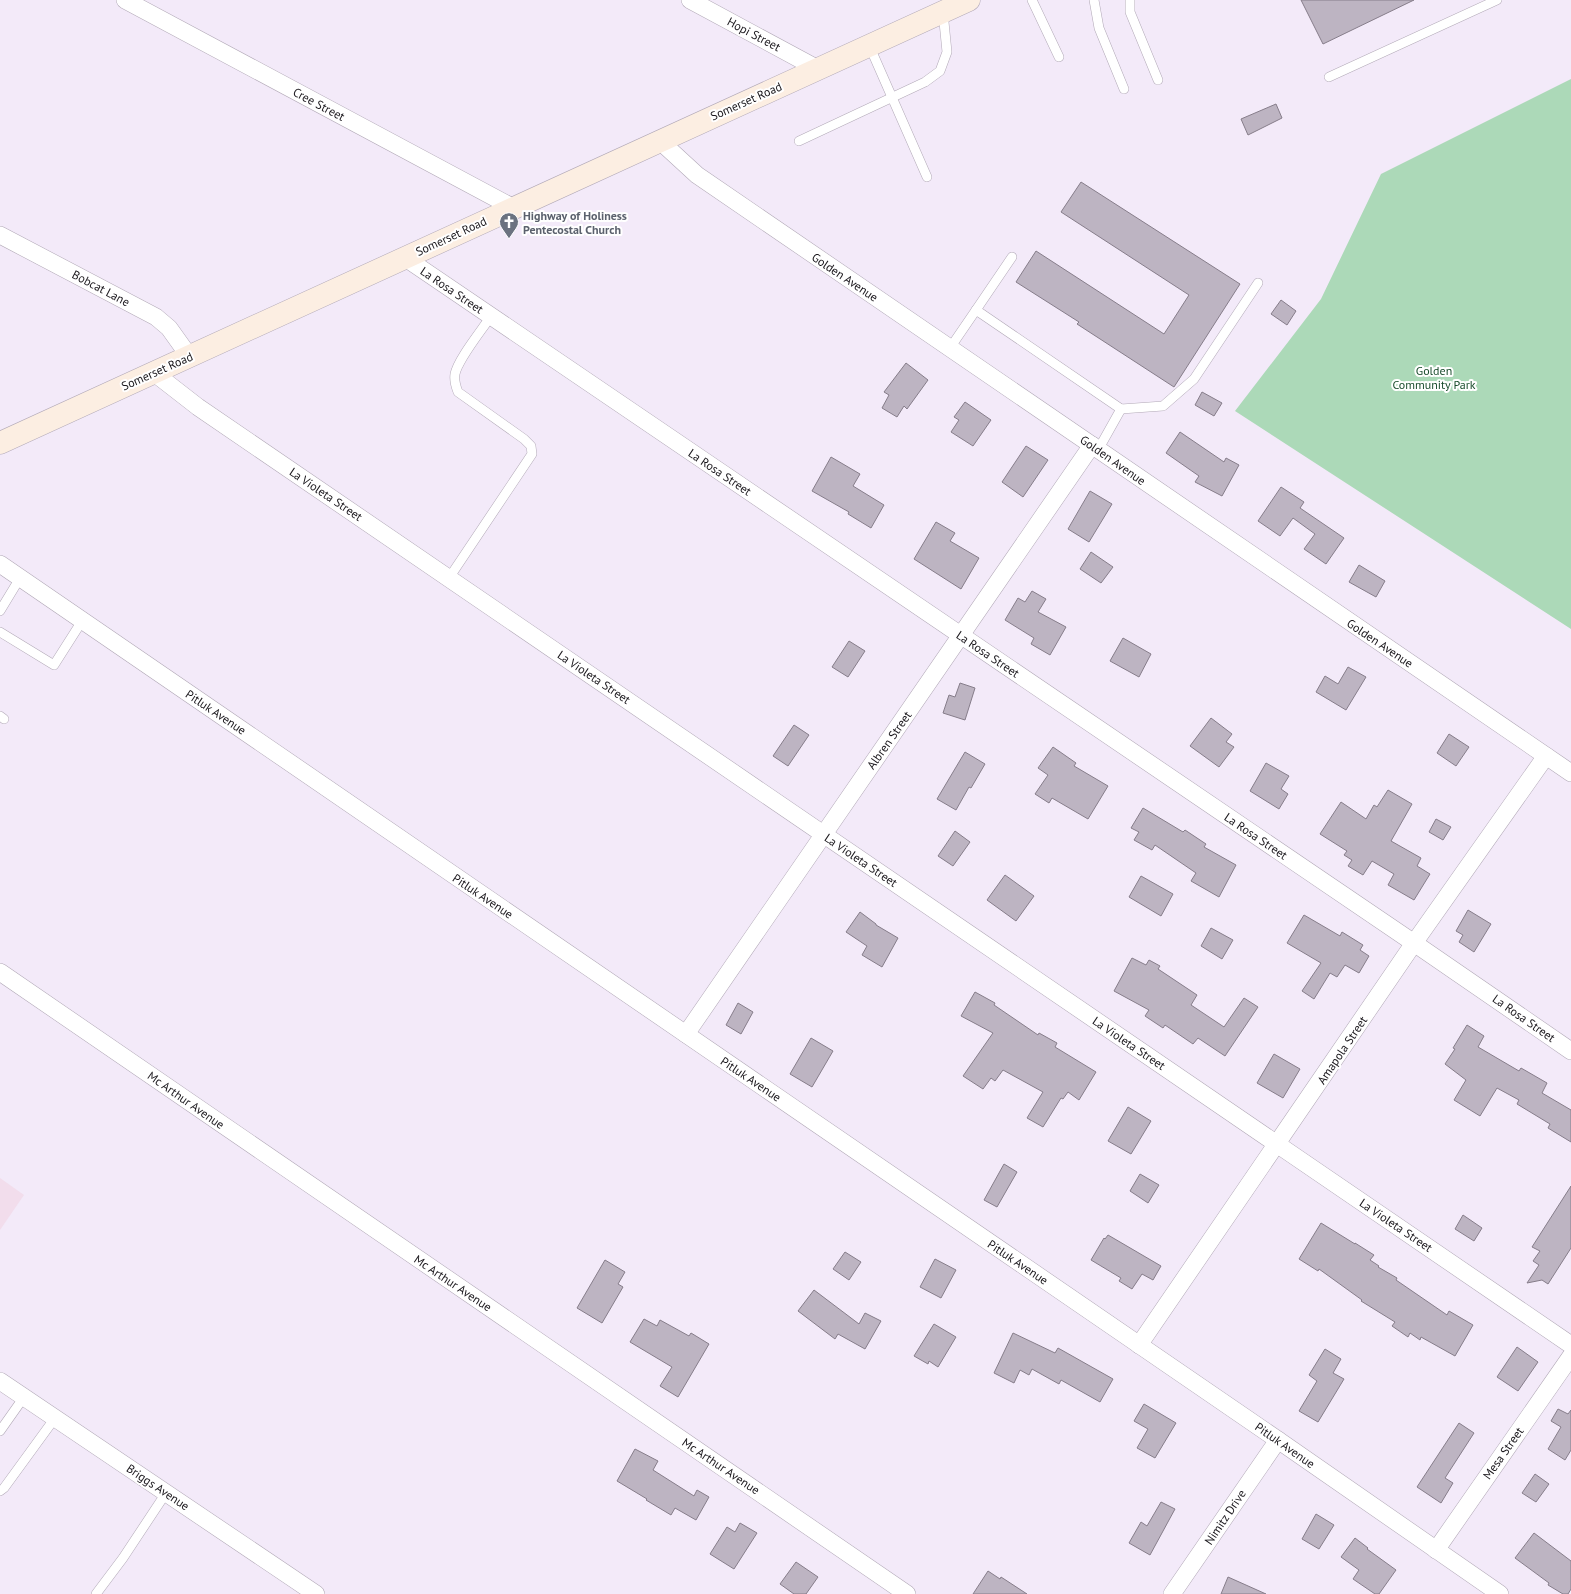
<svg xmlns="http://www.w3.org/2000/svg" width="1571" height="1594" font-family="'PT Sans',sans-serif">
  <rect width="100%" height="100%" fill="#f3eaf9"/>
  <path fill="#f2ddec" d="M 0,1178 L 24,1195 L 0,1230 Z"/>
  <path fill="#acd9b8" d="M 1571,79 L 1571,629 L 1235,411 L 1321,299 L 1381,174 Z"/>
  <g fill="#bdb4c2" stroke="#867d8a">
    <path d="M 1301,0 L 1414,0 L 1323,44 Z"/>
    <path d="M 1276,104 L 1282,118 L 1248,135 L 1241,119 Z"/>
    <path d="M 1081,182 L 1240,284 L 1174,387 L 1077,324 L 1079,322 L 1016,282 L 1036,251 L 1164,334 L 1189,295 L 1061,212 Z"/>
    <path d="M 1281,300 L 1296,311 L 1287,325 L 1271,314 Z"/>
    <path d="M 906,363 L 928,380 L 907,409 L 904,406 L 897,417 L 882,408 L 889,395 L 884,392 Z"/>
    <path d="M 1202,392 L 1222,403 L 1214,416 L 1195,405 Z"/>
    <path d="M 965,402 L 991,420 L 973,446 L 951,432 L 959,420 L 954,417 Z"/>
    <path d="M 1180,432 L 1224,462 L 1226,458 L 1239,465 L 1222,496 L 1195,482 L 1199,476 L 1166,453 Z"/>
    <path d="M 1026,446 L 1048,460 L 1023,497 L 1002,482 Z"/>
    <path d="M 831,457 L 860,474 L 853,486 L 884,505 L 871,528 L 848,514 L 849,512 L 812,491 Z"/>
    <path d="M 1281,487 L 1304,502 L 1300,508 L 1344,538 L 1326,564 L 1304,549 L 1315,534 L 1293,518 L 1280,536 L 1258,521 Z"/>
    <path d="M 1090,491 L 1112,504 L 1089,542 L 1068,529 Z"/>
    <path d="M 936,522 L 955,533 L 950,541 L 979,558 L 961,589 L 914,559 Z"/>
    <path d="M 1091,552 L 1113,567 L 1101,583 L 1080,569 Z"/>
    <path d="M 1359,565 L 1385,581 L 1376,597 L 1349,582 Z"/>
    <path d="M 1032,591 L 1046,599 L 1038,612 L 1066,627 L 1050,655 L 1031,644 L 1034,638 L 1005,620 L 1018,598 L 1025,602 Z"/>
    <path d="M 1123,638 L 1151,654 L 1139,677 L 1110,661 Z"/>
    <path d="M 849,641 L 865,651 L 848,677 L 832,667 Z"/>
    <path d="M 1348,667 L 1366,677 L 1346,710 L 1316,692 L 1325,676 L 1338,684 Z"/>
    <path d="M 960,683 L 975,688 L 965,720 L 943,713 L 949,695 L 955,697 Z"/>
    <path d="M 1211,718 L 1232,734 L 1226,742 L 1234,747 L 1219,767 L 1190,746 Z"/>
    <path d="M 794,725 L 809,735 L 788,766 L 773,756 Z"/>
    <path d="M 1449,734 L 1469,747 L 1456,766 L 1437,753 Z"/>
    <path d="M 1053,747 L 1076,763 L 1074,766 L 1108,786 L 1088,819 L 1052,798 L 1049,803 L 1035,794 L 1048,775 L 1038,768 Z"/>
    <path d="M 965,752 L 985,764 L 971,788 L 969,787 L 956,810 L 937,799 Z"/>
    <path d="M 1266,763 L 1289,776 L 1281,789 L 1288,794 L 1279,809 L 1250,791 Z"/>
    <path d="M 1388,790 L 1412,804 L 1391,841 L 1421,858 L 1417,866 L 1430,874 L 1414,900 L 1388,885 L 1394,874 L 1372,861 L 1363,875 L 1348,866 L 1352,860 L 1344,855 L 1347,851 L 1320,834 L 1341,802 L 1366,819 L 1374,805 L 1377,807 Z"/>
    <path d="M 1143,808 L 1183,832 L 1185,830 L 1206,844 L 1204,847 L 1236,865 L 1219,897 L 1191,881 L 1196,873 L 1155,845 L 1152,850 L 1134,840 L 1139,832 L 1131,828 Z"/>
    <path d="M 1436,819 L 1451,827 L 1443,840 L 1429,832 Z"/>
    <path d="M 955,831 L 970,842 L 953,866 L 938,856 Z"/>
    <path d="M 1005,875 L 1034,896 L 1016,921 L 987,900 Z"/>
    <path d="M 1141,876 L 1173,894 L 1161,916 L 1129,897 Z"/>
    <path d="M 1468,910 L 1491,924 L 1474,952 L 1459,942 L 1463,935 L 1456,931 Z"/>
    <path d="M 860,912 L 876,924 L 876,925 L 898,938 L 882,967 L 862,955 L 867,946 L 846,932 Z"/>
    <path d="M 1304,915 L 1340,936 L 1342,932 L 1363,945 L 1360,950 L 1369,956 L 1359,973 L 1345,965 L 1337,977 L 1330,973 L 1314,999 L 1302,991 L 1321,963 L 1287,943 Z"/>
    <path d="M 1211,928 L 1233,940 L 1222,959 L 1201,946 Z"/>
    <path d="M 1132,958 L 1146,965 L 1149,960 L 1160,966 L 1158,969 L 1197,995 L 1191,1005 L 1224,1027 L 1244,998 L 1258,1007 L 1225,1056 L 1198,1038 L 1193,1044 L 1165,1025 L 1163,1028 L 1145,1016 L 1149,1010 L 1114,991 Z"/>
    <path d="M 975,992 L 995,1003 L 994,1005 L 1038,1035 L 1039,1033 L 1057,1043 L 1055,1047 L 1096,1072 L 1079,1100 L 1068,1092 L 1063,1099 L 1061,1098 L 1043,1127 L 1027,1118 L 1043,1092 L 1003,1070 L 995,1081 L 991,1078 L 983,1089 L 963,1076 L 993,1033 L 961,1016 Z"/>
    <path d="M 738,1003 L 753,1012 L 741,1034 L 726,1025 Z"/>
    <path d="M 1467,1025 L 1484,1036 L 1478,1047 L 1519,1071 L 1521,1068 L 1547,1083 L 1542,1093 L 1571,1110 L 1571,1142 L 1548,1128 L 1550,1124 L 1517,1104 L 1519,1100 L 1497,1088 L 1480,1116 L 1454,1100 L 1466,1080 L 1445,1064 L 1455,1049 L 1453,1048 Z"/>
    <path d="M 811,1038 L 833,1051 L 812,1087 L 790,1074 Z"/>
    <path d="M 1274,1054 L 1300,1069 L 1283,1098 L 1257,1083 Z"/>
    <path d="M 1128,1107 L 1151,1121 L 1131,1154 L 1108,1141 Z"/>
    <path d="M 1004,1164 L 1017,1172 L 997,1207 L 984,1200 Z"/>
    <path d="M 1140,1174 L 1159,1185 L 1148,1203 L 1130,1191 Z"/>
    <path d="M 1571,1186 L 1571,1248 L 1548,1284 L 1542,1280 L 1527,1283 L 1539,1265 L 1533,1261 L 1540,1251 L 1532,1247 Z"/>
    <path d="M 1463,1215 L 1482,1228 L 1474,1241 L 1455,1229 Z"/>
    <path d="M 1321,1223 L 1355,1244 L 1355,1243 L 1374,1255 L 1370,1260 L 1379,1266 L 1378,1267 L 1397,1278 L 1396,1280 L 1447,1315 L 1449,1311 L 1473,1325 L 1455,1356 L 1421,1337 L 1420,1340 L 1410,1333 L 1408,1337 L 1392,1326 L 1395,1322 L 1361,1301 L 1362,1300 L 1319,1269 L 1318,1271 L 1299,1259 Z"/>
    <path d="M 1108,1235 L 1161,1266 L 1153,1280 L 1142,1274 L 1132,1289 L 1119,1281 L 1121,1278 L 1091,1260 L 1104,1238 L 1105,1239 Z"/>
    <path d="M 845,1252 L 861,1262 L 849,1280 L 833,1269 Z"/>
    <path d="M 935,1259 L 956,1270 L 941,1298 L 920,1287 Z"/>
    <path d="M 605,1260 L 625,1272 L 618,1284 L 623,1287 L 602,1323 L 577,1308 Z"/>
    <path d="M 814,1290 L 859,1324 L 865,1313 L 881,1321 L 865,1349 L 838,1334 L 835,1339 L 798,1311 Z"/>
    <path d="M 644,1319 L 657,1326 L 660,1320 L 689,1336 L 691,1333 L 709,1344 L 678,1397 L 660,1386 L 672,1367 L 630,1342 Z"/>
    <path d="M 934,1324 L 956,1337 L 938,1367 L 929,1361 L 928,1364 L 914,1356 Z"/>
    <path d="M 1013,1333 L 1055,1353 L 1058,1348 L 1113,1379 L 1100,1402 L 1061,1380 L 1059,1384 L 1032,1369 L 1029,1375 L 1020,1370 L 1014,1383 L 994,1373 Z"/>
    <path d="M 1517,1347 L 1538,1362 L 1518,1391 L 1497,1377 Z"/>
    <path d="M 1325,1349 L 1341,1359 L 1333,1373 L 1344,1379 L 1318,1422 L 1299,1411 L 1317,1381 L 1309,1375 Z"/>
    <path d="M 1144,1404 L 1176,1423 L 1155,1458 L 1137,1448 L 1148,1429 L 1134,1421 Z"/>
    <path d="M 1558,1409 L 1568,1414 L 1571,1410 L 1571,1450 L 1565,1460 L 1548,1449 L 1561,1427 L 1551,1421 Z"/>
    <path d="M 1459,1423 L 1474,1433 L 1445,1478 L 1453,1483 L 1441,1503 L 1417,1487 Z"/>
    <path d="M 635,1449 L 658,1461 L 653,1470 L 694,1496 L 697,1490 L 709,1497 L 696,1520 L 675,1508 L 671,1515 L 646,1500 L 647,1499 L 617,1481 Z"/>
    <path d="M 1535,1474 L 1549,1484 L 1536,1502 L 1522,1493 Z"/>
    <path d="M 1161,1502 L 1175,1509 L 1150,1555 L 1129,1543 L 1141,1522 L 1147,1526 Z"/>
    <path d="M 1316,1514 L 1334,1525 L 1319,1549 L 1302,1539 Z"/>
    <path d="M 740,1523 L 757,1533 L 734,1569 L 710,1554 L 727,1527 L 735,1532 Z"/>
    <path d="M 1534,1533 L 1571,1561 L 1571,1589 L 1568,1594 L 1563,1594 L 1548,1585 L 1549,1583 L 1515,1558 Z"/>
    <path d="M 1355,1538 L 1368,1548 L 1367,1549 L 1396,1570 L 1379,1594 L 1375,1594 L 1353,1579 L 1359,1570 L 1341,1557 Z"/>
    <path d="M 796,1562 L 818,1577 L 806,1594 L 794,1594 L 780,1584 Z"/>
    <path d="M 988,1571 L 1000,1579 L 1001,1577 L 1027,1594 L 973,1594 Z"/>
    <path d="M 1228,1577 L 1266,1594 L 1221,1594 Z"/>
  </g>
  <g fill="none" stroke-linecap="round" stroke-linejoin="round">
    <defs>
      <g id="lane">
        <path d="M 1032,0 L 1059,57"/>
        <path d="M 1094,0 L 1099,28 L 1124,89"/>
        <path d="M 1130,0 L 1130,12 L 1158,80"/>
        <path d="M 869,45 L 927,177"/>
        <path d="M 1329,77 L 1497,0"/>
        <path d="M 799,141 L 925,82 L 940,71 L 947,52 L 943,12"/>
        <path d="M 976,310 L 1012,257"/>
        <path d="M 950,348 L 976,310 L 1121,409 L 1098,450"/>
        <path d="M 1121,409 L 1163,406 L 1194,379 L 1258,283"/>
        <path d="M 449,578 L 532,454 L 531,446 L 524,439 L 458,392 C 456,387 454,380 455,374 C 458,359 482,330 491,316"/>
        <path d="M 0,611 L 20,578"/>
        <path d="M 0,632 L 54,665 L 82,621"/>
        <path d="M 0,716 L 4,719"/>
        <path d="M 0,1431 L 24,1397"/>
        <path d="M 0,1491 L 4,1488 L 55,1418"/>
        <path d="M 96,1594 L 123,1558 L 166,1493"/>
      </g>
      <g id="street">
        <path d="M 125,0 L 514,208"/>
        <path d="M 690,0 L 818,69"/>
        <path d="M 660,141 L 697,175 L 1571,773"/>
        <path d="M 0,235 L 156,317 L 169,328 L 189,356"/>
        <path d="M 404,257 L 1414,943 L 1571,1051"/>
        <path d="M 153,372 L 198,407 L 1571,1345"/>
        <path d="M 0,564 L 1278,1440 L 1500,1594"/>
        <path d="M 0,972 L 907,1594"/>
        <path d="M 686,1034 L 1092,445"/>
        <path d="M 1139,1345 L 1414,943 L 1546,756"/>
        <path d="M 0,1381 L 316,1594"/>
        <path d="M 1436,1550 L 1571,1356"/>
        <path d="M 1172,1594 L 1278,1440"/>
      </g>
      <path id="secondary" d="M 0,443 L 969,0"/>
    </defs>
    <use href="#lane" stroke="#b2a9b7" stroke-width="10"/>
    <use href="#street" stroke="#b2a9b7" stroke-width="18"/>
    <use href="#secondary" stroke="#b2a9b7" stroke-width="23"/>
    <use href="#lane" stroke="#fff" stroke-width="9"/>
    <use href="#street" stroke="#fff" stroke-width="17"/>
    <use href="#secondary" stroke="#fceee2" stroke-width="22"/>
  </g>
  <defs>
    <symbol id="church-pin" viewBox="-11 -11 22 30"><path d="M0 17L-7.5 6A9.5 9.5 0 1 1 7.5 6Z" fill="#6b7280" stroke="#fff"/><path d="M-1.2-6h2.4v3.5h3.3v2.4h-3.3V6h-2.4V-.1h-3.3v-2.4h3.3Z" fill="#fff"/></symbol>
  </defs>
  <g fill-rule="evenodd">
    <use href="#church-pin" x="498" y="211" width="22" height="30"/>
  </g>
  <g text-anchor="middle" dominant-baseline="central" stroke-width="4" stroke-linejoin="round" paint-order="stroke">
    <g font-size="12" fill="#1a171c" stroke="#fff">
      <text transform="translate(754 34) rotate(28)">Hopi Street</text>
      <text transform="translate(746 101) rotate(-24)">Somerset Road</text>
      <text transform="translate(319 104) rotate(28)">Cree Street</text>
      <text transform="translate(451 236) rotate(-25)">Somerset Road</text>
      <text transform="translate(845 277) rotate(34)">Golden Avenue</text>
      <text transform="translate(101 288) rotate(28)">Bobcat Lane</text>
      <text transform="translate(452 290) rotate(34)">La Rosa Street</text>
      <text transform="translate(157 371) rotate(-24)">Somerset Road</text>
      <text transform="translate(1113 460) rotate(35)">Golden Avenue</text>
      <text transform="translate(720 472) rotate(34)">La Rosa Street</text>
      <text transform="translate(326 494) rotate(34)">La Violeta Street</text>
      <text transform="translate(1380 643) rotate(34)">Golden Avenue</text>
      <text transform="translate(988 654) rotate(34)">La Rosa Street</text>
      <text transform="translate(594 677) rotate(34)">La Violeta Street</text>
      <text transform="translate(216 712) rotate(34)">Pitluk Avenue</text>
      <text transform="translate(889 740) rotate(-55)">Albren Street</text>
      <text transform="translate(1256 836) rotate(34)">La Rosa Street</text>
      <text transform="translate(861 860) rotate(34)">La Violeta Street</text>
      <text transform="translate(483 896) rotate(34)">Pitluk Avenue</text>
      <text transform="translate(1524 1018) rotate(35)">La Rosa Street</text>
      <text transform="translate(1129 1043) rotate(34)">La Violeta Street</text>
      <text transform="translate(1342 1050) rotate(-56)">Amapola Street</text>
      <text transform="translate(751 1079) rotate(34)">Pitluk Avenue</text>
      <text transform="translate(186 1100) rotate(35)">Mc Arthur Avenue</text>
      <text transform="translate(1396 1225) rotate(34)">La Violeta Street</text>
      <text transform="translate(1018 1262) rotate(34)">Pitluk Avenue</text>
      <text transform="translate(453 1283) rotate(34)">Mc Arthur Avenue</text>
      <text transform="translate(1285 1445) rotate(35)">Pitluk Avenue</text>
      <text transform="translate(1503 1453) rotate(-55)">Mesa Street</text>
      <text transform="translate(721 1466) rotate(34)">Mc Arthur Avenue</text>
      <text transform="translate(158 1487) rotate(34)">Briggs Avenue</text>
      <text transform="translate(1225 1517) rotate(-56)">Nimitz Drive</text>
    </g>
    <g font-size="12" font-weight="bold" fill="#5b616d" stroke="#fff" text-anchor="start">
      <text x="523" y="215">Highway of Holiness<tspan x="523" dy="14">Pentecostal Church</tspan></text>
    </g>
    <g font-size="12" fill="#194c2c" stroke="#fff">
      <text x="1434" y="370">Golden<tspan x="1434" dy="14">Community Park</tspan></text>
    </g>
  </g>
</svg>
